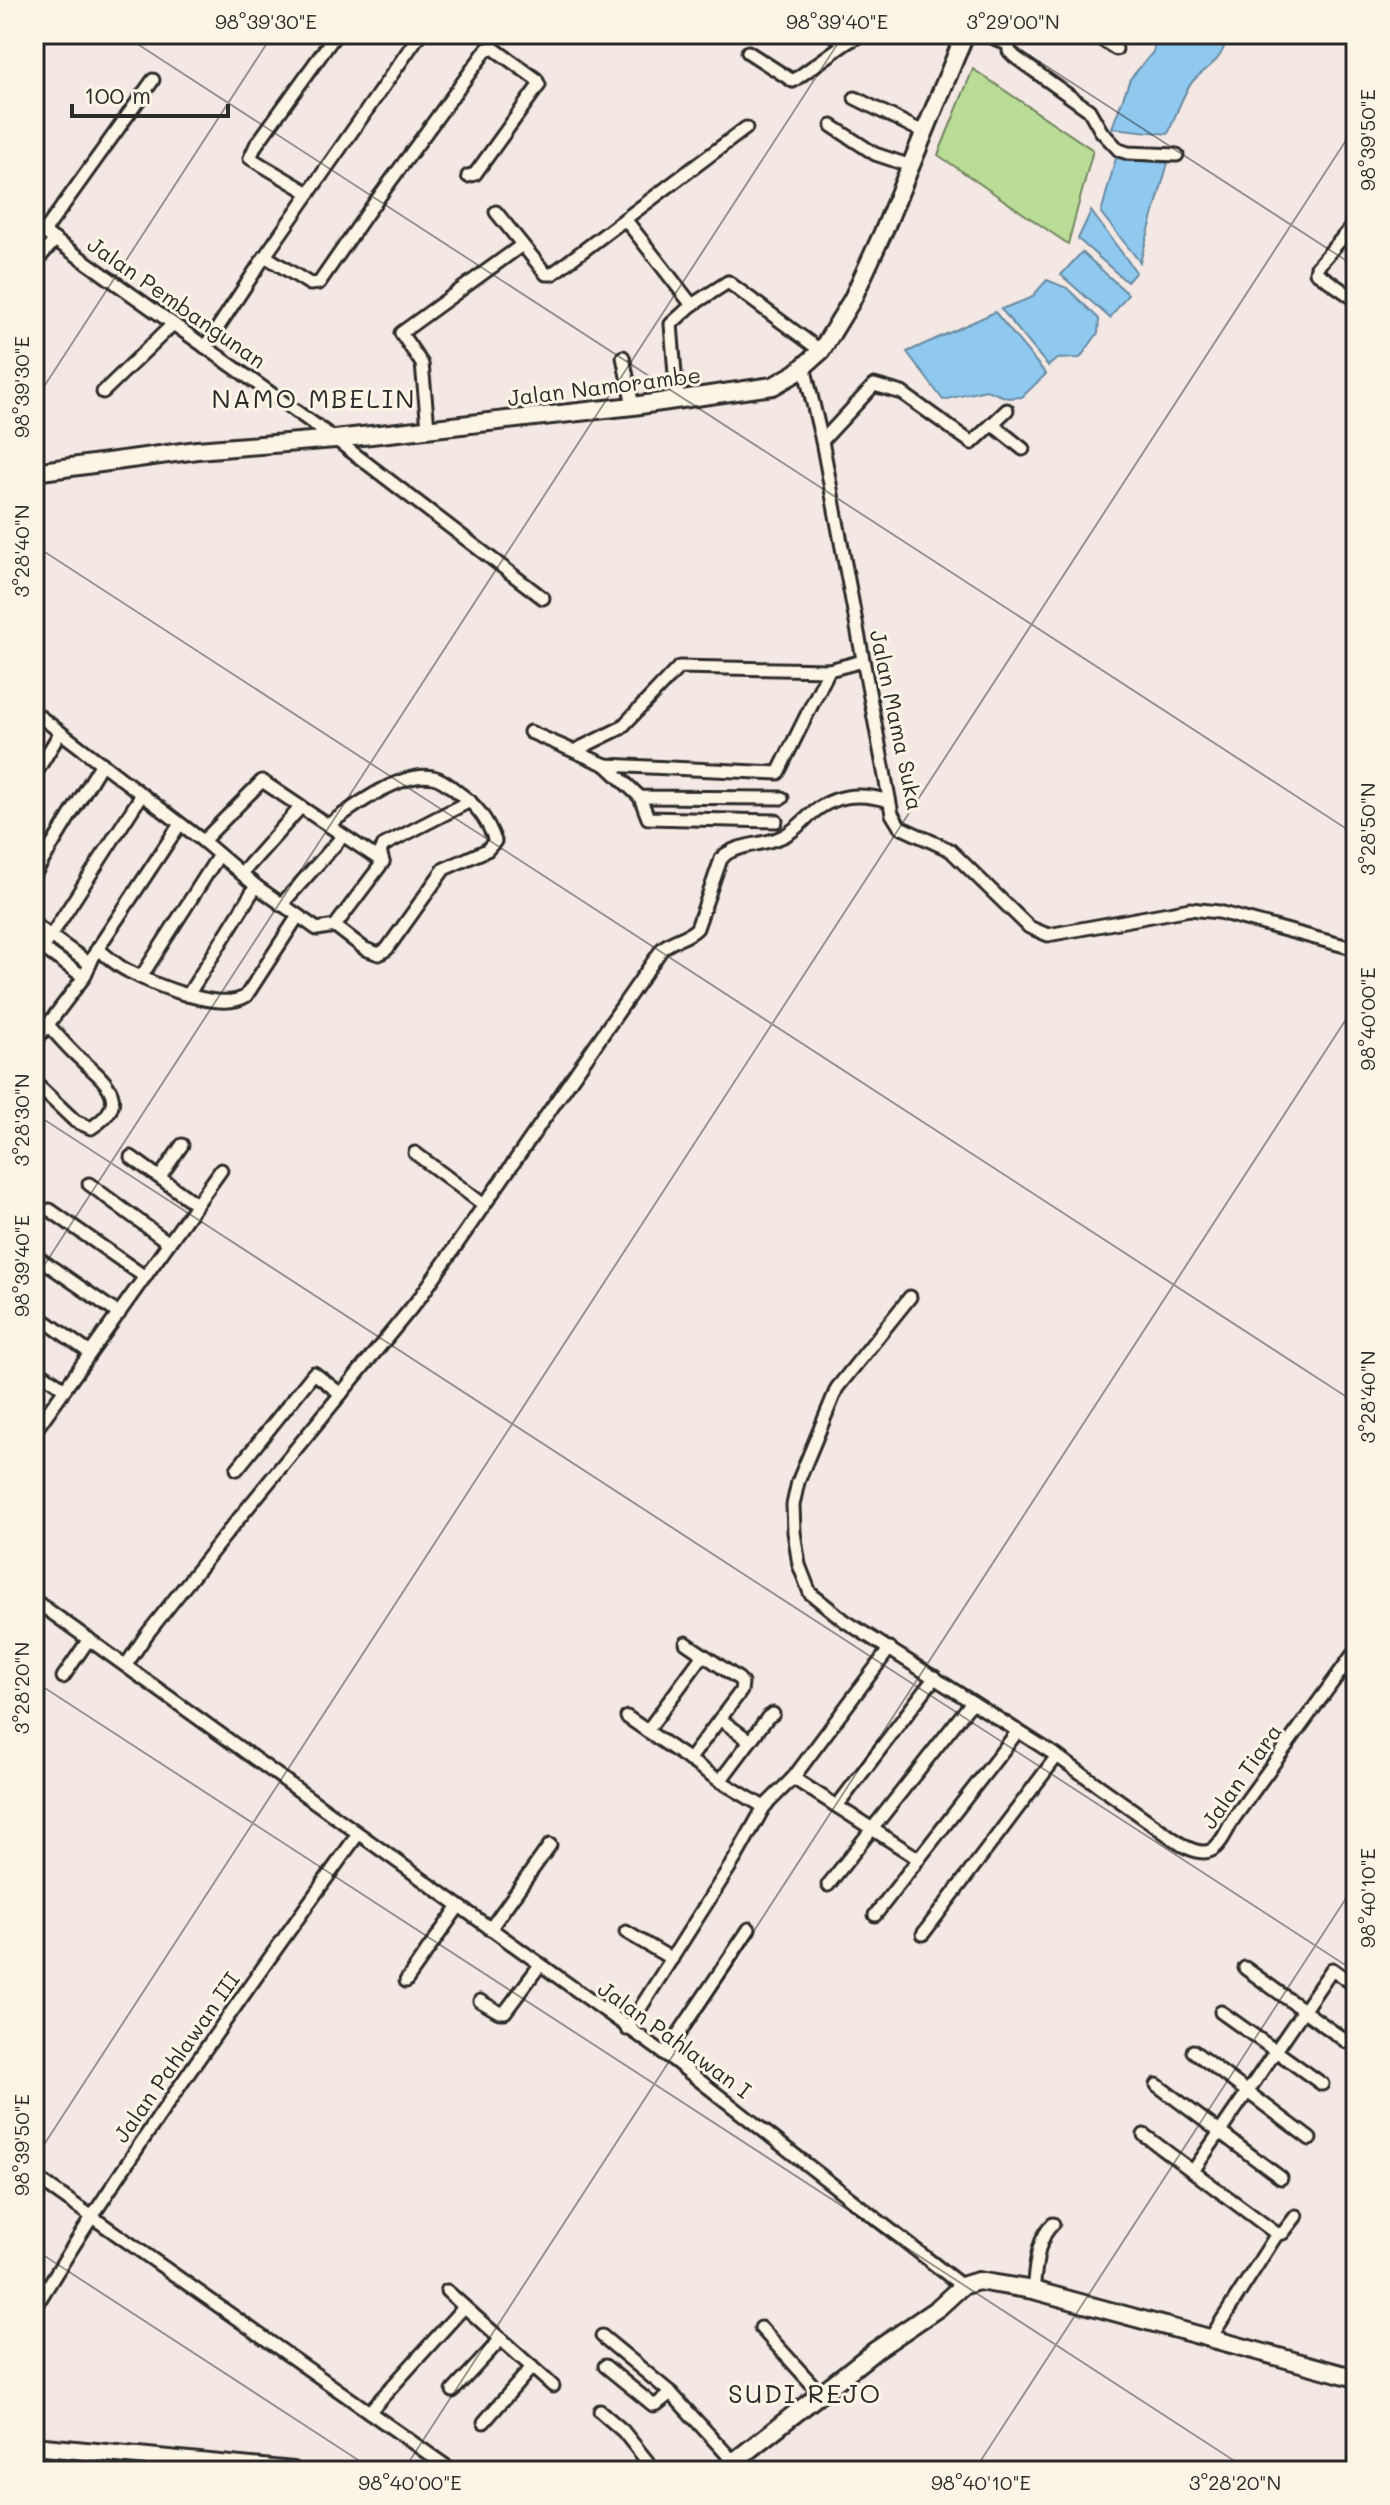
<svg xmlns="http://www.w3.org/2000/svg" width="1390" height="2505" font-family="Mali,sans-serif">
  <rect width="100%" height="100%" fill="#f4e8e4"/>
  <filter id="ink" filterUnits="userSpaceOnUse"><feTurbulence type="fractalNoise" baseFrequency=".0125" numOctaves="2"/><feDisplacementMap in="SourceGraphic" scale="16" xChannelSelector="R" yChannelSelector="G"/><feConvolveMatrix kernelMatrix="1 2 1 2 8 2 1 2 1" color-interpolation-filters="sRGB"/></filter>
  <g filter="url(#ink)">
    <path fill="#b9dc96" stroke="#728460" stroke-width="2" d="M 973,69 L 1093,150 L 1068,244 L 938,155 Z"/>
    <g fill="#8fc9ef" stroke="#678aa1" stroke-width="2">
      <path d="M 1157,34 L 1212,34 L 1226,42 C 1219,64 1207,66 1193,81 C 1182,94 1175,118 1168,134 L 1112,128 L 1130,79 L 1153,52 Z"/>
      <path d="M 1116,158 L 1168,163 L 1140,262 L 1101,213 Z"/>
      <path d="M 1091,211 L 1136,272 L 1127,282 L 1078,239 Z"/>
      <path d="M 1082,252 L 1128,294 L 1110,318 L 1061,275 Z"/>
      <path d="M 1047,280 L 1067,288 L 1099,319 L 1098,333 L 1080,358 L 1057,359 L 1048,366 L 1001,309 L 1031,298 Z"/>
      <path d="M 995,312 L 1046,374 L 1022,397 L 1008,398 L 986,390 L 943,400 L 907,352 Z"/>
    </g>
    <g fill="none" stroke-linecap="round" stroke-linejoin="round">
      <defs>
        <g id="street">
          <path d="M 832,34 L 846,43 L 863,34"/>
          <path d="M 986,34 L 1009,45 L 1009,51 L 1015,57 L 1089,110 L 1101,131 L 1119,150 L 1128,153 L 1177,155"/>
          <path d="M 1093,34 L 1116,49"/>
          <path d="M 748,52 L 793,81 L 846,43"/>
          <path d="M 855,98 L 925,133"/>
          <path d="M 832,126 L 875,154 L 911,166"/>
          <path d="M 309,193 L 250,158 L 256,145 L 336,34"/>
          <path d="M 496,212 L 546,274 L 552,274 L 746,128"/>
          <path d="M 625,219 L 692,305"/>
          <path d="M 1356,222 L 1317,267 L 1316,272 L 1356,300"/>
          <path d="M 34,225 L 335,439 L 543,598"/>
          <path d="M 44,232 L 153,80"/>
          <path d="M 265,256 L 310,284 L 319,283 L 368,212 L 487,49 L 493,48 L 536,79 L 539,85 L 475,174 L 468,176"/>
          <path d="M 34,264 L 55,240"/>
          <path d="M 205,347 L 265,256 L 420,34"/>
          <path d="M 623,357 L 633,406"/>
          <path d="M 804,366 L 822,441 L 892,814 L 900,827 L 950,850 L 1029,927 L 1048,935 L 1190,909 L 1219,912 L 1356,949"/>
          <path d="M 103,392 L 173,324"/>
          <path d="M 677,399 L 671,324 L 692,305 L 728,282 L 821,351"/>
          <path d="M 993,425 L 1023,449"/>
          <path d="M 428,427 L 422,364 L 401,333 L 522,245"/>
          <path d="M 822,441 L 874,385 L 902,393 L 972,443 L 1007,410"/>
          <path d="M 34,712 L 203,841 L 262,781 L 383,862 L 380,851 L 384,845 L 470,801"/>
          <path d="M 530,732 L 606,765 L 778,773 L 829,670 L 863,661"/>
          <path d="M 574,751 L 621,728 L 679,667 L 829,670"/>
          <path d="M 606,765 L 640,797 L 782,798"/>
          <path d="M 34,776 L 60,733"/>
          <path d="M 640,797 L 648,818 L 776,821"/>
          <path d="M 328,825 C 352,808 402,770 433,777 C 443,779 451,787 459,793 C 477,805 488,821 495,841 L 487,850 L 444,869 L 387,949 L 379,954 L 365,949 L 335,926"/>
          <path d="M 203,841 L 256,886 L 317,929 L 335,926 L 383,862"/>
          <path d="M 243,872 L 299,809"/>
          <path d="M 34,875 L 102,763"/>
          <path d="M 281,905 L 343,836"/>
          <path d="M 34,924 L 90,964"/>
          <path d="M 34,942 L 84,977"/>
          <path d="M 98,949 C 107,956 117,966 128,971 C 153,984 220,1013 246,996 L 298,916"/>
          <path d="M 34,962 L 141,796"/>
          <path d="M 141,977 L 219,855"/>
          <path d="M 188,995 L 256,886"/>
          <path d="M 34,1043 L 84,977 L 96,951 L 180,824"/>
          <path d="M 34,1082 L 75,1121 L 91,1128 C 134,1101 104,1080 78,1057 C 67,1047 58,1036 48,1025"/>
          <path d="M 415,1153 L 484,1205"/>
          <path d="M 131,1157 L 196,1204"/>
          <path d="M 160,1177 L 182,1145"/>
          <path d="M 89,1184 L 169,1243"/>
          <path d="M 50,1210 L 145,1277"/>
          <path d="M 34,1255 L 119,1314"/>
          <path d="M 910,1297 L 837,1388 L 798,1482 L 793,1505 L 794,1532 L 799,1565 L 810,1593 L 845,1621 L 1057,1756 L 1182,1845 C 1215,1863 1219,1844 1234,1818 L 1356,1650"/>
          <path d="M 34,1313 L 90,1353"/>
          <path d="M 34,1368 L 65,1389"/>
          <path d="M 34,1432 L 221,1170"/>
          <path d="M 237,1469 L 314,1373 L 341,1394"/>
          <path d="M 34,1600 L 672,2059 L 962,2286"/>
          <path d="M 686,1643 L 739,1679 L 742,1683 L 741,1691 L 689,1760"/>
          <path d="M 126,1665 L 147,1634 L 227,1533 L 421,1296 L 662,949 C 672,939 687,939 697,928 L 721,859 L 726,854 C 741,844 762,845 779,838 C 791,834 800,824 809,816 C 833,794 859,792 889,801"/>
          <path d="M 63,1677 L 89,1639"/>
          <path d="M 627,1717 L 720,1781 L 764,1807"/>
          <path d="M 720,1719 L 750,1741"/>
          <path d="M 647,1731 L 703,1655"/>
          <path d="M 793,1778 L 919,1859"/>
          <path d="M 720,1781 L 768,1717 L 773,1714"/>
          <path d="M 837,1806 L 935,1677"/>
          <path d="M 828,1885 L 972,1702"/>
          <path d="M 875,1915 L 1018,1731"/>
          <path d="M 490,1929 L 550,1845"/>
          <path d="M 626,1932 L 672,1959"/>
          <path d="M 923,1934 L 1057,1756"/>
          <path d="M 1245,1968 L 1347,2042"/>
          <path d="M 406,1981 L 459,1906"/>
          <path d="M 480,2001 L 499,2012 L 505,2012 L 540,1965"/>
          <path d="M 1221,2012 L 1322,2084"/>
          <path d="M 627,2029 L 736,1857 L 764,1807 L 793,1778 L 890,1648"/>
          <path d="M 1193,2051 L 1310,2139"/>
          <path d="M 665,2054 L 749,1929"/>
          <path d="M 1157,2085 L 1281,2178"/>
          <path d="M 1144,2135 L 1277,2234 L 1210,2339"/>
          <path d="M 1193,2171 L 1332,1969 L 1356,1986"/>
          <path d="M 34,2176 L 453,2471"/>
          <path d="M 1277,2234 L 1283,2233 L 1296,2216"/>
          <path d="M 1033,2290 C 1036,2269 1036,2239 1053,2224"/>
          <path d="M 447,2291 L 553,2386"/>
          <path d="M 34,2309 C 134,2145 247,1990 358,1834"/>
          <path d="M 761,2328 L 820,2393"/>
          <path d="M 602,2336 L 671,2393 L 734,2462"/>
          <path d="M 605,2366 L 653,2405 L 657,2404 L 671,2393"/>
          <path d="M 453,2391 L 501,2339"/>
          <path d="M 600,2411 L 623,2431 L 655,2471"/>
          <path d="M 369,2412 L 464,2307"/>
          <path d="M 484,2422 L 532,2367"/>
        </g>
        <g id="secondary">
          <path d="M 34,472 L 197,450 L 335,439 L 633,406 L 773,386 L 796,373 L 821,351 L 852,300 L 885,228 L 965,34"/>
          <path d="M 34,2446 L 293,2471"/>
          <path d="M 722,2471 L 876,2350 L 938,2308 L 962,2286 L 978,2281 L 1033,2290 L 1356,2378"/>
        </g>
      </defs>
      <use href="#street" stroke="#2b2b2b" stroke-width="17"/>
      <use href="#secondary" stroke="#2b2b2b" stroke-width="22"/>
      <use href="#street" stroke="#fcf5e5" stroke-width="11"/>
      <use href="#secondary" stroke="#fcf5e5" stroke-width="16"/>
    </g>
  </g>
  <path fill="none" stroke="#2b2b2b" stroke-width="2" stroke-opacity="0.45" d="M 122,34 L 1356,835M 997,34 L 1356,267M 34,402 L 273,34M 34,545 L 1356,1403M 34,1113 L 1356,1972M 34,1281 L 844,34M 34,1681 L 1250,2471M 34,2160 L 1356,125M 34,2249 L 375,2471M 403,2471 L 1356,1004M 974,2471 L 1356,1883"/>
  <g text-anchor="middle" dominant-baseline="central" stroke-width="6" stroke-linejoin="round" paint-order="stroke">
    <g font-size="22" fill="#2b2b2b" stroke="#fcf5e5">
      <text transform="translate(177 302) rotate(35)">Jalan Pembangunan</text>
      <text transform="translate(604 386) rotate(-7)">Jalan Namorambe</text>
      <text transform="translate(897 720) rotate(78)">Jalan Mama Suka</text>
      <text transform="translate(1241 1776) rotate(-55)">Jalan Tiara</text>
      <text transform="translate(675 2039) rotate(36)">Jalan Pahlawan I</text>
      <text transform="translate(176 2057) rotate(-55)">Jalan Pahlawan III</text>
    </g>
    <g font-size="26" letter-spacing="2" fill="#2b2b2b" stroke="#fcf5e5">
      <text x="314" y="398">NAMO MBELIN</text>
      <text x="805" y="2393">SUDI REJO</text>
    </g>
  </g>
  <rect width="1390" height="2505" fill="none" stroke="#fcf5e5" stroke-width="88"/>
  <path d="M72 104v12h156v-12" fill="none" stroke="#2b2b2b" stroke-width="4"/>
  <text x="84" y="104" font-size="24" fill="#2b2b2b" stroke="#fcf5e5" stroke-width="6" paint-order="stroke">100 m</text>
  <rect x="44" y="44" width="1302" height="2417" fill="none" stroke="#2b2b2b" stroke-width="3"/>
  <g font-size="20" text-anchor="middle" fill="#2b2b2b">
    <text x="266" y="29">98°39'30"E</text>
    <text x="837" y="29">98°39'40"E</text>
    <text x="1013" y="29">3°29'00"N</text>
    <text transform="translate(1368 140) rotate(-90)" y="7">98°39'50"E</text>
    <text transform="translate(22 387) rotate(-90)" y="7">98°39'30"E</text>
    <text transform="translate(22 551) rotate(-90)" y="7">3°28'40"N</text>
    <text transform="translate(1368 829) rotate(-90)" y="7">3°28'50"N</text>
    <text transform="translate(1368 1019) rotate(-90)" y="7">98°40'00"E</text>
    <text transform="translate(22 1120) rotate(-90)" y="7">3°28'30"N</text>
    <text transform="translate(22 1266) rotate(-90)" y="7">98°39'40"E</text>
    <text transform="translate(1368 1397) rotate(-90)" y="7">3°28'40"N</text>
    <text transform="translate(22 1688) rotate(-90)" y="7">3°28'20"N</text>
    <text transform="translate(1368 1898) rotate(-90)" y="7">98°40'10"E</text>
    <text transform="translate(22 2145) rotate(-90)" y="7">98°39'50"E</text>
    <text x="410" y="2490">98°40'00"E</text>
    <text x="981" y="2490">98°40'10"E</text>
    <text x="1235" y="2490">3°28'20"N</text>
  </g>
</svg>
